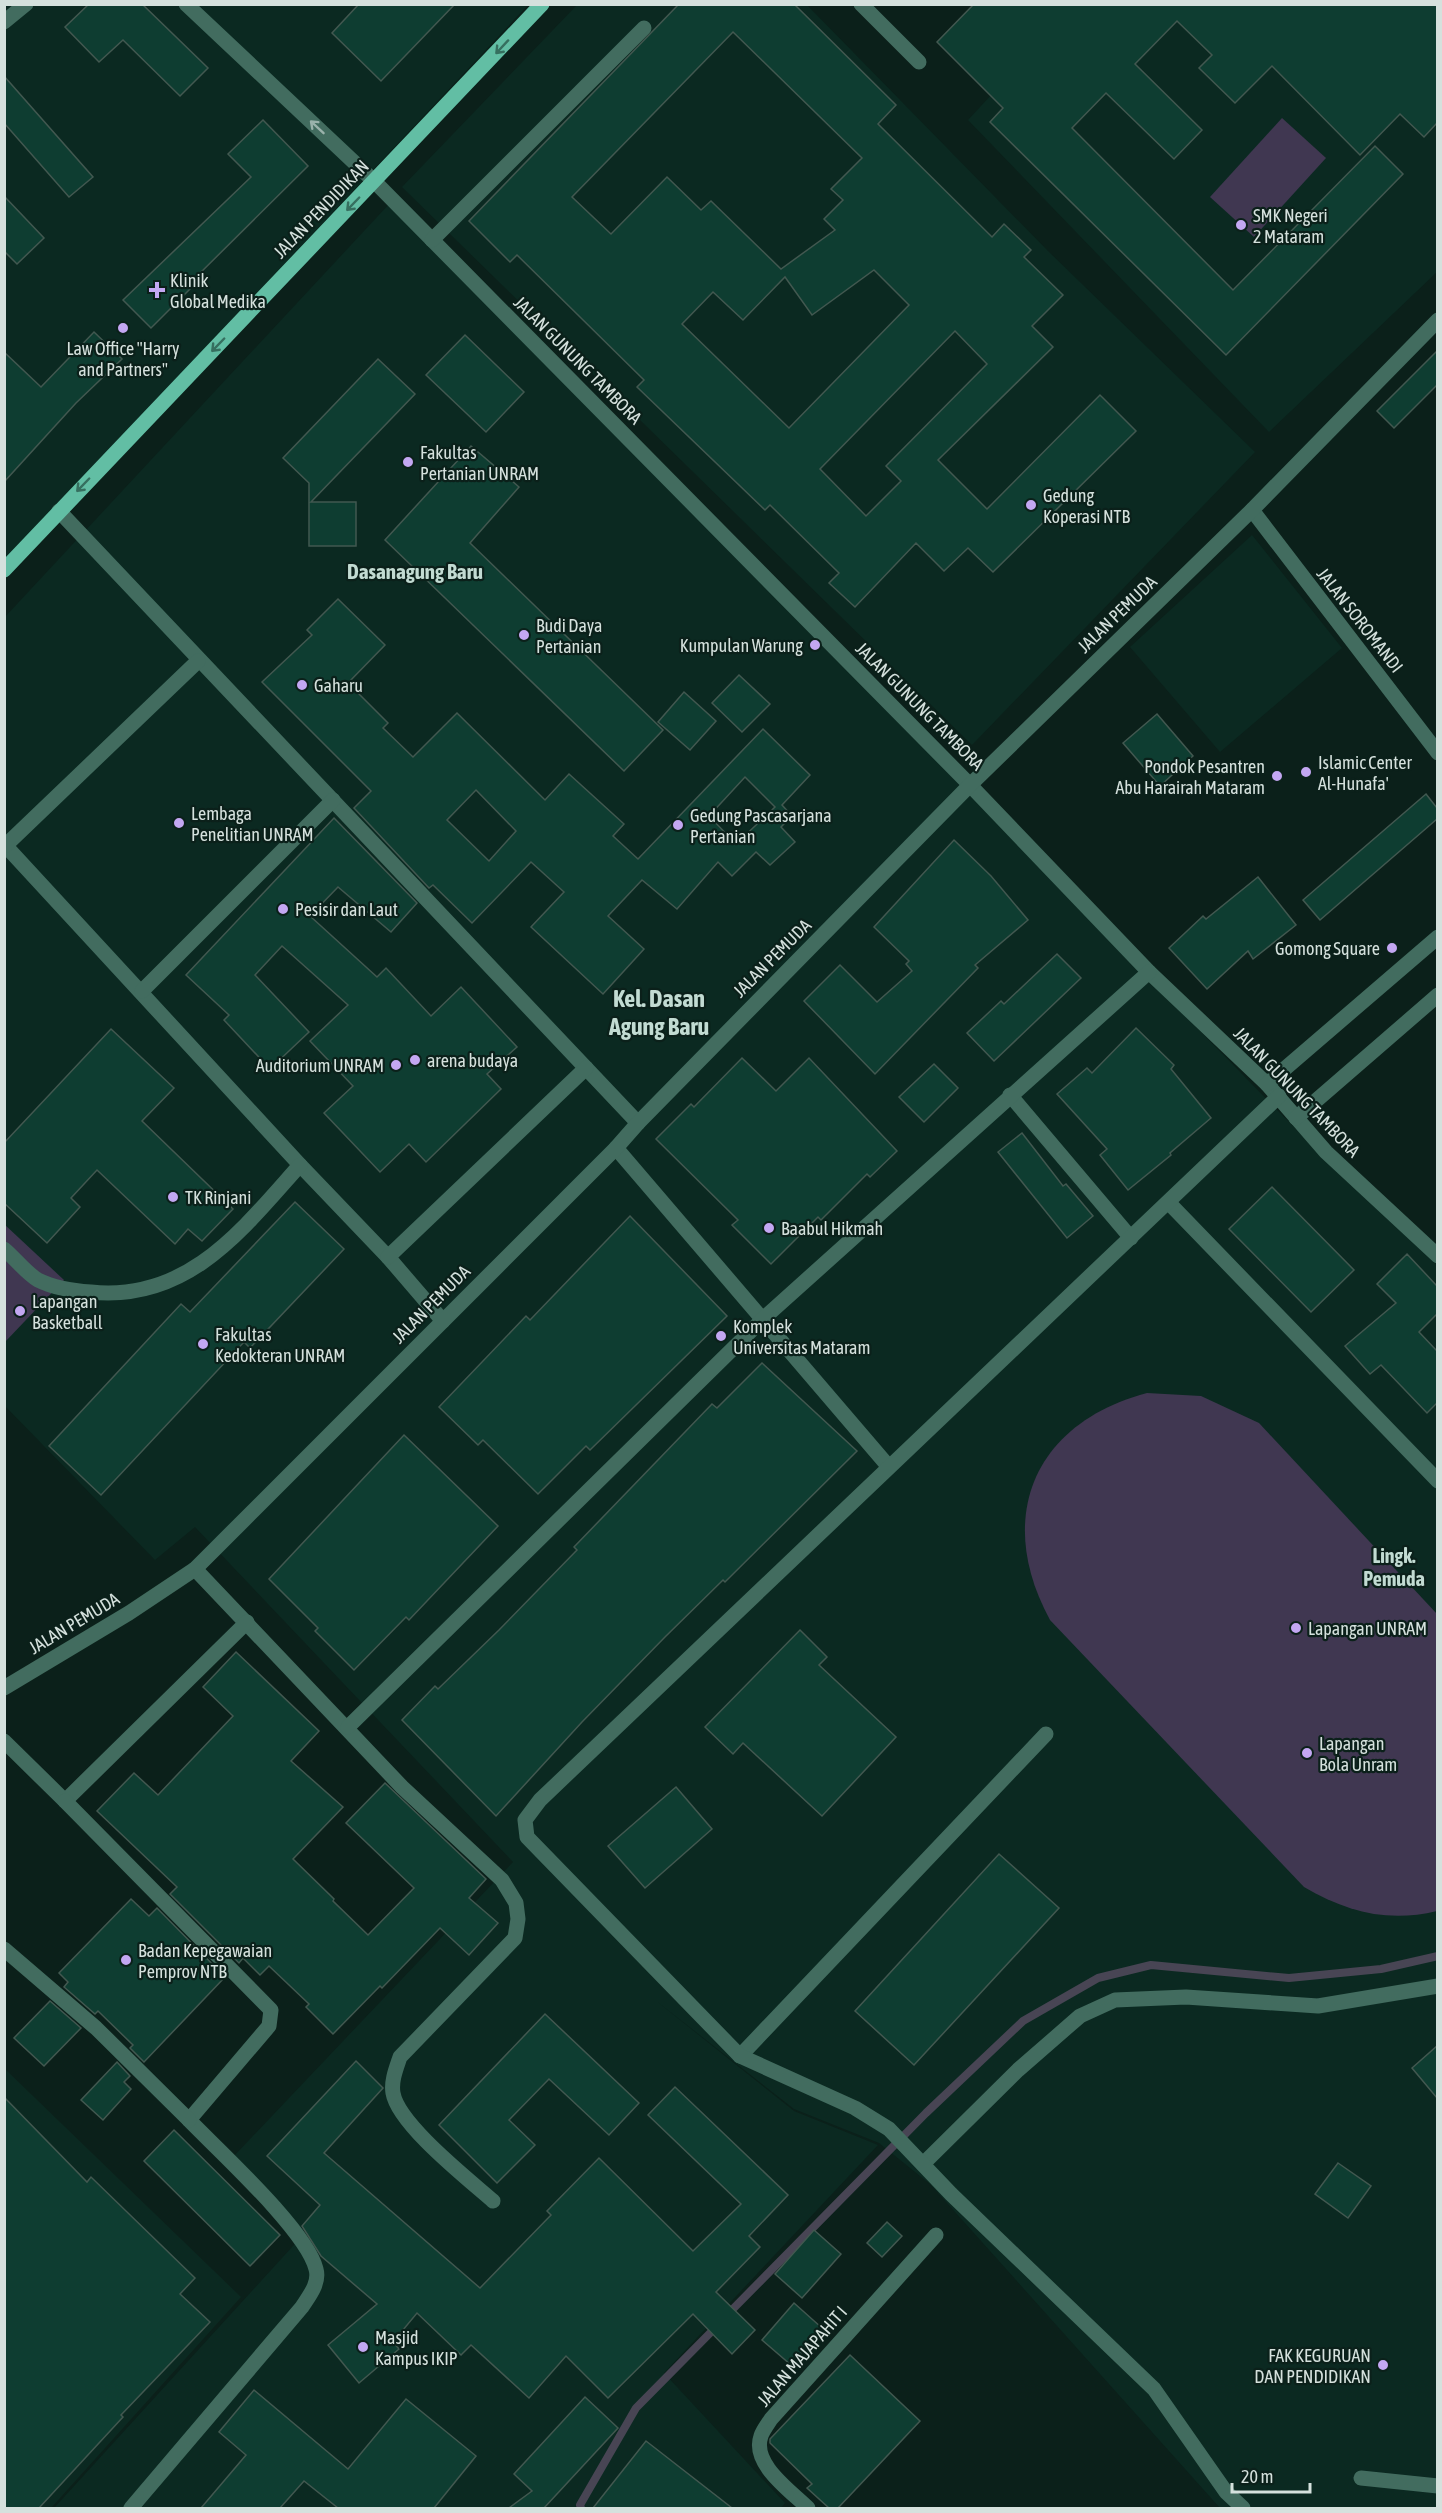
<svg xmlns="http://www.w3.org/2000/svg" width="1442" height="2513" font-family="'Asap Condensed',sans-serif">
  <rect width="100%" height="100%" fill="#0b201a"/>
  <g fill="#0b2921">
    <path d="M 5,5 L 528,5 L 5,561 Z"/>
    <path d="M 577,5 L 807,5 L 1048,251 L 1255,452 L 972,745 L 402,187 Z"/>
    <path d="M 985,5 L 1419,5 L 1437,25 L 1437,272 L 1269,432 L 968,120 L 1031,52 Z"/>
    <path d="M 391,202 L 1284,1117 L 1437,1265 L 1437,2508 L 1220,2508 L 930,2184 L 879,2143 L 794,2109 L 655,2000 L 794,2111 L 878,2145 L 664,2373 L 785,2503 L 781,2508 L 54,2508 L 303,2235 L 233,2157 L 513,1862 L 195,1527 L 155,1560 L 5,1406 L 4,618 Z"/>
    <path d="M 1252,535 L 1342,648 L 1220,752 L 1130,647 Z"/>
    <path d="M 4,2068 L 241,2297 L 51,2508 L 5,2508 Z"/>
  </g>
  <g fill="#403751">
    <path d="M 1282,118 L 1326,158 L 1254,237 L 1210,197 Z"/>
    <path d="M 4,1224 L 64,1280 L 5,1342 L 4,1342 Z"/>
    <path d="M 1147,1393 L 1201,1396 L 1259,1423 L 1437,1614 L 1437,1911 C 1388,1923 1347,1912 1304,1887 L 1050,1620 C 994,1517 1034,1423 1147,1393 Z"/>
  </g>
  <g fill="none" stroke-linecap="round" stroke-linejoin="round">
    <g stroke="#484554" stroke-width="8">
      <path d="M 726,2316 L 926,2113 L 1023,2021 L 1098,1978 L 1151,1965 L 1289,1978 L 1381,1969 L 1438,1956"/>
      <path d="M 581,2508 L 580,2505 L 636,2408 L 718,2325"/>
    </g>
  </g>
  <g fill="#0e3d31" stroke="#425850" stroke-width="1.5" fill-rule="evenodd">
    <path d="M 89,4 L 142,4 L 208,68 L 180,96 L 123,40 L 99,62 L 65,27 Z"/>
    <path d="M 359,4 L 455,4 L 381,81 L 332,33 Z"/>
    <path d="M 679,4 L 794,4 L 896,105 L 878,124 L 992,237 L 1004,224 L 1031,250 L 1024,257 L 1063,295 L 1032,326 L 1053,347 L 938,460 L 987,509 L 1100,395 L 1136,431 L 993,572 L 968,548 L 944,571 L 916,543 L 855,607 L 829,583 L 839,573 L 770,505 L 765,510 L 637,387 L 644,380 L 517,255 L 510,262 L 469,221 ZM 733,32 L 862,158 L 831,189 L 843,200 L 824,219 L 835,230 L 781,269 L 711,201 L 701,210 L 667,177 L 611,234 L 572,197 ZM 874,270 L 909,305 L 789,428 L 682,324 L 713,292 L 743,320 L 785,277 L 812,315 ZM 955,331 L 987,364 L 886,466 L 901,481 L 866,516 L 820,469 Z"/>
    <path d="M 974,4 L 1437,4 L 1437,123 L 1424,137 L 1400,114 L 1360,155 L 1272,66 L 1235,103 L 1199,68 L 1212,55 L 1177,21 L 1135,64 L 1202,130 L 1174,159 L 1106,93 L 1072,128 L 1233,290 L 1375,146 L 1403,174 L 1226,355 L 990,122 L 1003,108 L 937,42 Z"/>
    <path d="M 4,76 L 93,177 L 69,197 L 4,123 Z"/>
    <path d="M 263,120 L 308,166 L 187,286 L 190,289 L 151,328 L 123,300 L 251,177 L 228,154 Z"/>
    <path d="M 4,196 L 44,238 L 17,264 L 4,251 Z"/>
    <path d="M 94,332 L 122,359 L 76,403 L 4,482 L 4,352 L 41,387 Z"/>
    <path d="M 465,335 L 524,392 L 486,432 L 426,375 Z"/>
    <path d="M 1437,351 L 1437,385 L 1394,428 L 1377,411 Z"/>
    <path d="M 378,359 L 415,394 L 311,502 L 356,502 L 356,546 L 309,546 L 309,483 L 283,458 Z"/>
    <path d="M 471,446 L 519,487 L 470,543 L 663,730 L 624,771 L 385,540 Z"/>
    <path d="M 338,599 L 385,645 L 348,683 L 388,723 L 383,728 L 413,757 L 457,713 L 545,800 L 569,774 L 624,824 L 613,836 L 638,859 L 763,729 L 810,775 L 782,805 L 792,816 L 781,827 L 795,842 L 770,865 L 756,852 L 732,876 L 718,862 L 677,909 L 642,880 L 608,916 L 644,949 L 603,994 L 531,927 L 564,892 L 531,862 L 472,923 L 433,885 L 429,888 L 354,808 L 371,791 L 262,682 L 312,635 L 307,630 ZM 745,777 L 775,807 L 736,844 L 709,816 ZM 476,790 L 516,831 L 489,861 L 447,820 Z"/>
    <path d="M 739,675 L 770,704 L 742,732 L 712,703 Z"/>
    <path d="M 684,692 L 716,721 L 690,750 L 658,722 Z"/>
    <path d="M 1157,714 L 1193,756 L 1160,786 L 1123,743 Z"/>
    <path d="M 1426,794 L 1437,808 L 1437,819 L 1320,920 L 1303,900 Z"/>
    <path d="M 334,818 L 417,903 L 391,932 L 338,887 L 310,916 L 377,977 L 386,968 L 431,1016 L 461,987 L 517,1047 L 487,1074 L 501,1089 L 426,1162 L 409,1144 L 380,1172 L 324,1113 L 353,1086 L 310,1041 L 348,1005 L 282,946 L 255,975 L 309,1032 L 270,1069 L 224,1020 L 229,1015 L 186,975 Z"/>
    <path d="M 954,840 L 991,876 L 1028,920 L 975,965 L 978,968 L 875,1074 L 804,1001 L 840,965 L 877,1002 L 912,971 L 906,964 L 909,961 L 874,927 Z"/>
    <path d="M 1258,877 L 1296,925 L 1253,959 L 1248,951 L 1207,989 L 1169,948 L 1203,916 L 1206,919 Z"/>
    <path d="M 1057,954 L 1081,978 L 994,1061 L 967,1033 L 1001,1001 L 1004,1004 Z"/>
    <path d="M 1136,1028 L 1174,1065 L 1171,1069 L 1211,1118 L 1170,1153 L 1171,1155 L 1128,1190 L 1100,1155 L 1107,1149 L 1057,1094 L 1087,1068 L 1092,1073 Z"/>
    <path d="M 111,1029 L 174,1088 L 142,1121 L 233,1209 L 202,1241 L 188,1229 L 175,1244 L 97,1170 L 71,1198 L 80,1207 L 47,1243 L 4,1203 L 4,1143 Z"/>
    <path d="M 742,1058 L 776,1091 L 809,1058 L 897,1151 L 870,1177 L 867,1174 L 821,1220 L 818,1217 L 771,1264 L 732,1225 L 738,1220 L 656,1139 L 691,1104 L 694,1107 Z"/>
    <path d="M 934,1064 L 958,1088 L 924,1122 L 899,1097 Z"/>
    <path d="M 1022,1133 L 1063,1186 L 1066,1184 L 1093,1216 L 1067,1238 L 998,1152 Z"/>
    <path d="M 1272,1187 L 1354,1270 L 1311,1312 L 1229,1229 Z"/>
    <path d="M 295,1202 L 344,1249 L 250,1348 L 244,1342 L 101,1495 L 49,1446 L 181,1304 L 190,1312 Z"/>
    <path d="M 630,1216 L 727,1316 L 590,1450 L 586,1446 L 538,1494 L 483,1440 L 478,1445 L 439,1407 L 526,1316 L 530,1320 Z"/>
    <path d="M 1407,1254 L 1437,1286 L 1437,1314 L 1419,1332 L 1437,1351 L 1437,1403 L 1427,1413 L 1381,1365 L 1370,1374 L 1345,1346 L 1396,1303 L 1377,1284 Z"/>
    <path d="M 762,1363 L 857,1451 L 725,1582 L 723,1580 L 665,1637 L 582,1722 L 496,1816 L 402,1720 L 435,1686 L 438,1689 L 499,1630 L 577,1550 L 574,1547 L 712,1404 L 717,1408 Z"/>
    <path d="M 404,1435 L 498,1526 L 409,1620 L 406,1617 L 354,1670 L 315,1631 L 318,1628 L 269,1579 Z"/>
    <path d="M 800,1630 L 827,1657 L 819,1665 L 896,1737 L 822,1816 L 743,1743 L 733,1754 L 705,1727 Z"/>
    <path d="M 236,1652 L 319,1731 L 291,1761 L 343,1807 L 293,1859 L 334,1899 L 333,1901 L 368,1935 L 414,1888 L 346,1823 L 385,1783 L 486,1879 L 469,1898 L 498,1923 L 469,1955 L 440,1928 L 382,1988 L 380,1986 L 333,2034 L 306,2007 L 309,2004 L 269,1966 L 260,1975 L 243,1958 L 239,1963 L 170,1894 L 177,1887 L 97,1811 L 134,1773 L 158,1795 L 233,1716 L 203,1687 Z"/>
    <path d="M 676,1787 L 712,1829 L 645,1888 L 608,1846 Z"/>
    <path d="M 999,1854 L 1059,1908 L 914,2065 L 855,2011 Z"/>
    <path d="M 131,1899 L 149,1916 L 157,1908 L 225,1977 L 144,2062 L 130,2048 L 133,2045 L 98,2011 L 95,2014 L 64,1987 L 68,1982 L 59,1973 Z"/>
    <path d="M 50,2001 L 81,2028 L 44,2066 L 14,2038 Z"/>
    <path d="M 545,2014 L 639,2103 L 609,2135 L 549,2079 L 509,2120 L 535,2145 L 497,2183 L 439,2125 Z"/>
    <path d="M 1437,2046 L 1437,2098 L 1412,2068 Z"/>
    <path d="M 356,2061 L 383,2088 L 324,2153 L 480,2288 L 551,2215 L 547,2211 L 599,2158 L 693,2251 L 741,2204 L 648,2115 L 675,2087 L 788,2195 L 749,2236 L 760,2247 L 716,2292 L 755,2330 L 732,2354 L 693,2314 L 608,2398 L 566,2356 L 529,2398 L 471,2345 L 461,2355 L 417,2313 L 393,2342 L 399,2349 L 359,2383 L 328,2345 L 377,2304 L 321,2256 L 302,2226 L 320,2205 L 267,2156 Z"/>
    <path d="M 117,2062 L 130,2076 L 124,2082 L 131,2089 L 103,2120 L 81,2100 Z"/>
    <path d="M 4,2097 L 87,2182 L 91,2177 L 195,2278 L 180,2294 L 210,2322 L 121,2415 L 123,2417 L 39,2508 L 4,2508 Z"/>
    <path d="M 174,2130 L 280,2235 L 250,2266 L 144,2161 Z"/>
    <path d="M 1338,2163 L 1371,2186 L 1348,2218 L 1315,2194 Z"/>
    <path d="M 887,2222 L 902,2236 L 882,2257 L 867,2243 Z"/>
    <path d="M 814,2230 L 841,2254 L 802,2298 L 775,2274 Z"/>
    <path d="M 794,2303 L 822,2328 L 791,2365 L 762,2340 Z"/>
    <path d="M 850,2355 L 920,2421 L 838,2508 L 829,2508 L 807,2488 L 812,2484 L 770,2443 L 770,2439 Z"/>
    <path d="M 254,2390 L 348,2469 L 406,2399 L 476,2456 L 434,2508 L 338,2508 L 304,2481 L 280,2508 L 201,2508 L 246,2455 L 219,2432 Z"/>
    <path d="M 585,2397 L 618,2428 L 544,2508 L 509,2508 L 532,2491 L 514,2474 Z"/>
    <path d="M 646,2441 L 732,2508 L 593,2508 Z"/>
  </g>
  <g fill="none" stroke-linecap="round" stroke-linejoin="round">
    <g stroke="#426c5f" stroke-width="15">
      <path d="M 186,4 L 375,182 L 970,785 L 1149,972 L 1267,1084 L 1326,1152 L 1438,1256"/>
      <path d="M 861,4 L 919,62"/>
      <path d="M 4,22 L 26,4"/>
      <path d="M 432,240 L 644,28"/>
      <path d="M 1252,510 L 1438,753"/>
      <path d="M 59,511 L 638,1123"/>
      <path d="M 4,844 L 300,1165 L 388,1257 L 443,1321"/>
      <path d="M 6,845 L 198,661"/>
      <path d="M 142,991 L 333,800"/>
      <path d="M 1267,1084 L 1438,937"/>
      <path d="M 1010,1095 L 1131,1238"/>
      <path d="M 1296,1118 L 1438,995"/>
      <path d="M 616,1148 L 889,1467"/>
      <path d="M 1169,1203 L 1438,1481"/>
      <path d="M 4,1249 C 15,1258 26,1273 38,1280 C 54,1288 74,1291 91,1292 C 188,1302 242,1230 300,1165"/>
      <path d="M 388,1257 L 586,1068"/>
      <path d="M 195,1569 L 402,1787 L 502,1880 L 516,1903 L 518,1919 L 515,1938 L 400,2057 C 396,2069 391,2081 393,2093 C 398,2124 468,2179 493,2201"/>
      <path d="M 4,1688 L 129,1613 L 195,1569 L 616,1148 L 638,1123 L 970,785 L 1252,510 L 1438,320"/>
      <path d="M 348,1727 L 764,1318 L 1149,972"/>
      <path d="M 4,1741 L 65,1801 L 247,1622"/>
      <path d="M 65,1801 L 271,2010 L 269,2026 L 189,2120 C 219,2151 307,2231 316,2269 C 320,2283 309,2296 302,2307 L 131,2508"/>
      <path d="M 4,1949 L 96,2028 L 189,2120"/>
      <path d="M 740,2056 L 1046,1734"/>
      <path d="M 923,2164 L 1018,2070 L 1080,2016 L 1115,2000 L 1186,1997 L 1318,2006 L 1438,1986"/>
      <path d="M 1361,2478 L 1438,2486"/>
      <path d="M 808,2508 C 791,2491 751,2464 761,2436 C 763,2430 768,2424 771,2419 L 936,2235"/>
      <path d="M 1243,2508 L 1226,2492 L 1154,2389 L 951,2194 L 889,2129 L 855,2108 L 740,2056 L 527,1837 L 525,1820 L 540,1800 L 1279,1096"/>
    </g>
    <path stroke="#62bea4" stroke-width="15" d="M 4,570 L 542,4"/>
  </g>
  <defs><path id="oneway-shaft" d="M-6 0H5M1.5-3L5.5 0L1.5 3" fill="none" stroke-width="1.6" stroke-linecap="round" stroke-linejoin="round" transform="scale(1.5)"/></defs>
  <g stroke="#366f5f">
    <use href="#oneway-shaft" transform="translate(502 47) rotate(133)"/>
    <use href="#oneway-shaft" transform="translate(353 204) rotate(134)"/>
    <use href="#oneway-shaft" transform="translate(218 345) rotate(134)"/>
    <use href="#oneway-shaft" transform="translate(83 485) rotate(134)"/>
  </g>
  <use stroke="#9ab2ab" href="#oneway-shaft" transform="translate(317 127) rotate(-137)"/>
  <g fill="#c3a7f2" stroke="#0b201a" stroke-width="2">
    <circle cx="1241" cy="225" r="6"/>
    <path d="M154 281h6v6h6v6h-6v6h-6v-6h-6v-6h6z"/>
    <circle cx="123" cy="328" r="6"/>
    <circle cx="408" cy="462" r="6"/>
    <circle cx="1031" cy="505" r="6"/>
    <circle cx="524" cy="635" r="6"/>
    <circle cx="815" cy="645" r="6"/>
    <circle cx="302" cy="685" r="6"/>
    <circle cx="1306" cy="772" r="6"/>
    <circle cx="1277" cy="776" r="6"/>
    <circle cx="179" cy="823" r="6"/>
    <circle cx="678" cy="825" r="6"/>
    <circle cx="283" cy="909" r="6"/>
    <circle cx="1392" cy="948" r="6"/>
    <circle cx="415" cy="1060" r="6"/>
    <circle cx="396" cy="1065" r="6"/>
    <circle cx="173" cy="1197" r="6"/>
    <circle cx="769" cy="1228" r="6"/>
    <circle cx="20" cy="1311" r="6"/>
    <circle cx="721" cy="1336" r="6"/>
    <circle cx="203" cy="1344" r="6"/>
    <circle cx="1296" cy="1628" r="6"/>
    <circle cx="1307" cy="1753" r="6"/>
    <circle cx="126" cy="1960" r="6"/>
    <circle cx="363" cy="2347" r="6"/>
    <circle cx="1383" cy="2365" r="6"/>
  </g>
  <g text-anchor="middle" dominant-baseline="central" stroke-width="4.5" stroke-linejoin="round" paint-order="stroke">
    <g font-size="18" fill="#d5e1dd" stroke="#0b201a">
      <text transform="translate(321 209) rotate(-46)">JALAN PENDIDIKAN</text>
      <text transform="translate(578 360) rotate(45)">JALAN GUNUNG TAMBORA</text>
      <text transform="translate(1117 614) rotate(-44)">JALAN PEMUDA</text>
      <text transform="translate(1360 620) rotate(52)">JALAN SOROMANDI</text>
      <text transform="translate(920 706) rotate(45)">JALAN GUNUNG TAMBORA</text>
      <text transform="translate(772 958) rotate(-45)">JALAN PEMUDA</text>
      <text transform="translate(1297 1092) rotate(46)">JALAN GUNUNG TAMBORA</text>
      <text transform="translate(431 1304) rotate(-45)">JALAN PEMUDA</text>
      <text transform="translate(74 1623) rotate(-31)">JALAN PEMUDA</text>
      <text transform="translate(802 2356) rotate(-49)">JALAN MAJAPAHIT I</text>
    </g>
    <g font-size="18" fill="#d5e1dd" stroke="#0b201a" text-anchor="start">
      <text x="1253" y="215">SMK Negeri<tspan x="1253" dy="21">2 Mataram</tspan></text>
      <text x="170" y="280">Klinik<tspan x="170" dy="21">Global Medika</tspan></text>
      <text x="123" y="348" text-anchor="middle">Law Office "Harry<tspan x="123" dy="21">and Partners"</tspan></text>
      <text x="420" y="452">Fakultas<tspan x="420" dy="21">Pertanian UNRAM</tspan></text>
      <text x="1043" y="495">Gedung<tspan x="1043" dy="21">Koperasi NTB</tspan></text>
      <text x="536" y="625">Budi Daya<tspan x="536" dy="21">Pertanian</tspan></text>
      <text x="803" y="645" text-anchor="end">Kumpulan Warung</text>
      <text x="314" y="685">Gaharu</text>
      <text x="1318" y="762">Islamic Center<tspan x="1318" dy="21">Al-Hunafa'</tspan></text>
      <text x="1265" y="766" text-anchor="end">Pondok Pesantren<tspan x="1265" dy="21">Abu Harairah Mataram</tspan></text>
      <text x="191" y="813">Lembaga<tspan x="191" dy="21">Penelitian UNRAM</tspan></text>
      <text x="690" y="815">Gedung Pascasarjana<tspan x="690" dy="21">Pertanian</tspan></text>
      <text x="295" y="909">Pesisir dan Laut</text>
      <text x="1380" y="948" text-anchor="end">Gomong Square</text>
      <text x="427" y="1060">arena budaya</text>
      <text x="384" y="1065" text-anchor="end">Auditorium UNRAM</text>
      <text x="185" y="1197">TK Rinjani</text>
      <text x="781" y="1228">Baabul Hikmah</text>
      <text x="32" y="1301">Lapangan<tspan x="32" dy="21">Basketball</tspan></text>
      <text x="733" y="1326">Komplek<tspan x="733" dy="21">Universitas Mataram</tspan></text>
      <text x="215" y="1334">Fakultas<tspan x="215" dy="21">Kedokteran UNRAM</tspan></text>
      <text x="1308" y="1628">Lapangan UNRAM</text>
      <text x="1319" y="1743">Lapangan<tspan x="1319" dy="21">Bola Unram</tspan></text>
      <text x="138" y="1950">Badan Kepegawaian<tspan x="138" dy="21">Pemprov NTB</tspan></text>
      <text x="375" y="2337">Masjid<tspan x="375" dy="21">Kampus IKIP</tspan></text>
      <text x="1371" y="2355" text-anchor="end">FAK KEGURUAN<tspan x="1371" dy="21">DAN PENDIDIKAN</tspan></text>
    </g>
    <g font-size="20" font-weight="bold" fill="#c2dbd2" stroke="#0b201a">
      <text x="1394" y="1555">Lingk.<tspan x="1394" dy="23">Pemuda</tspan></text>
    </g>
    <g font-size="21" font-weight="bold" fill="#c2dbd2" stroke="#0b201a">
      <text x="415" y="571">Dasanagung Baru</text>
    </g>
    <g font-size="24" font-weight="bold" fill="#c2dbd2" stroke="#0b201a">
      <text x="659" y="998">Kel. Dasan<tspan x="659" dy="28">Agung Baru</tspan></text>
    </g>
  </g>
  <rect width="1442" height="2513" fill="none" stroke="#d5e1dd" stroke-width="12"/>
  <path d="M1232 2483v9h78v-9" fill="none" stroke="#d5e1dd" stroke-width="3"/>
  <text x="1241" y="2483" font-size="18" fill="#d5e1dd" stroke="#0b201a" stroke-width="4.5" paint-order="stroke">20 m</text>
</svg>
